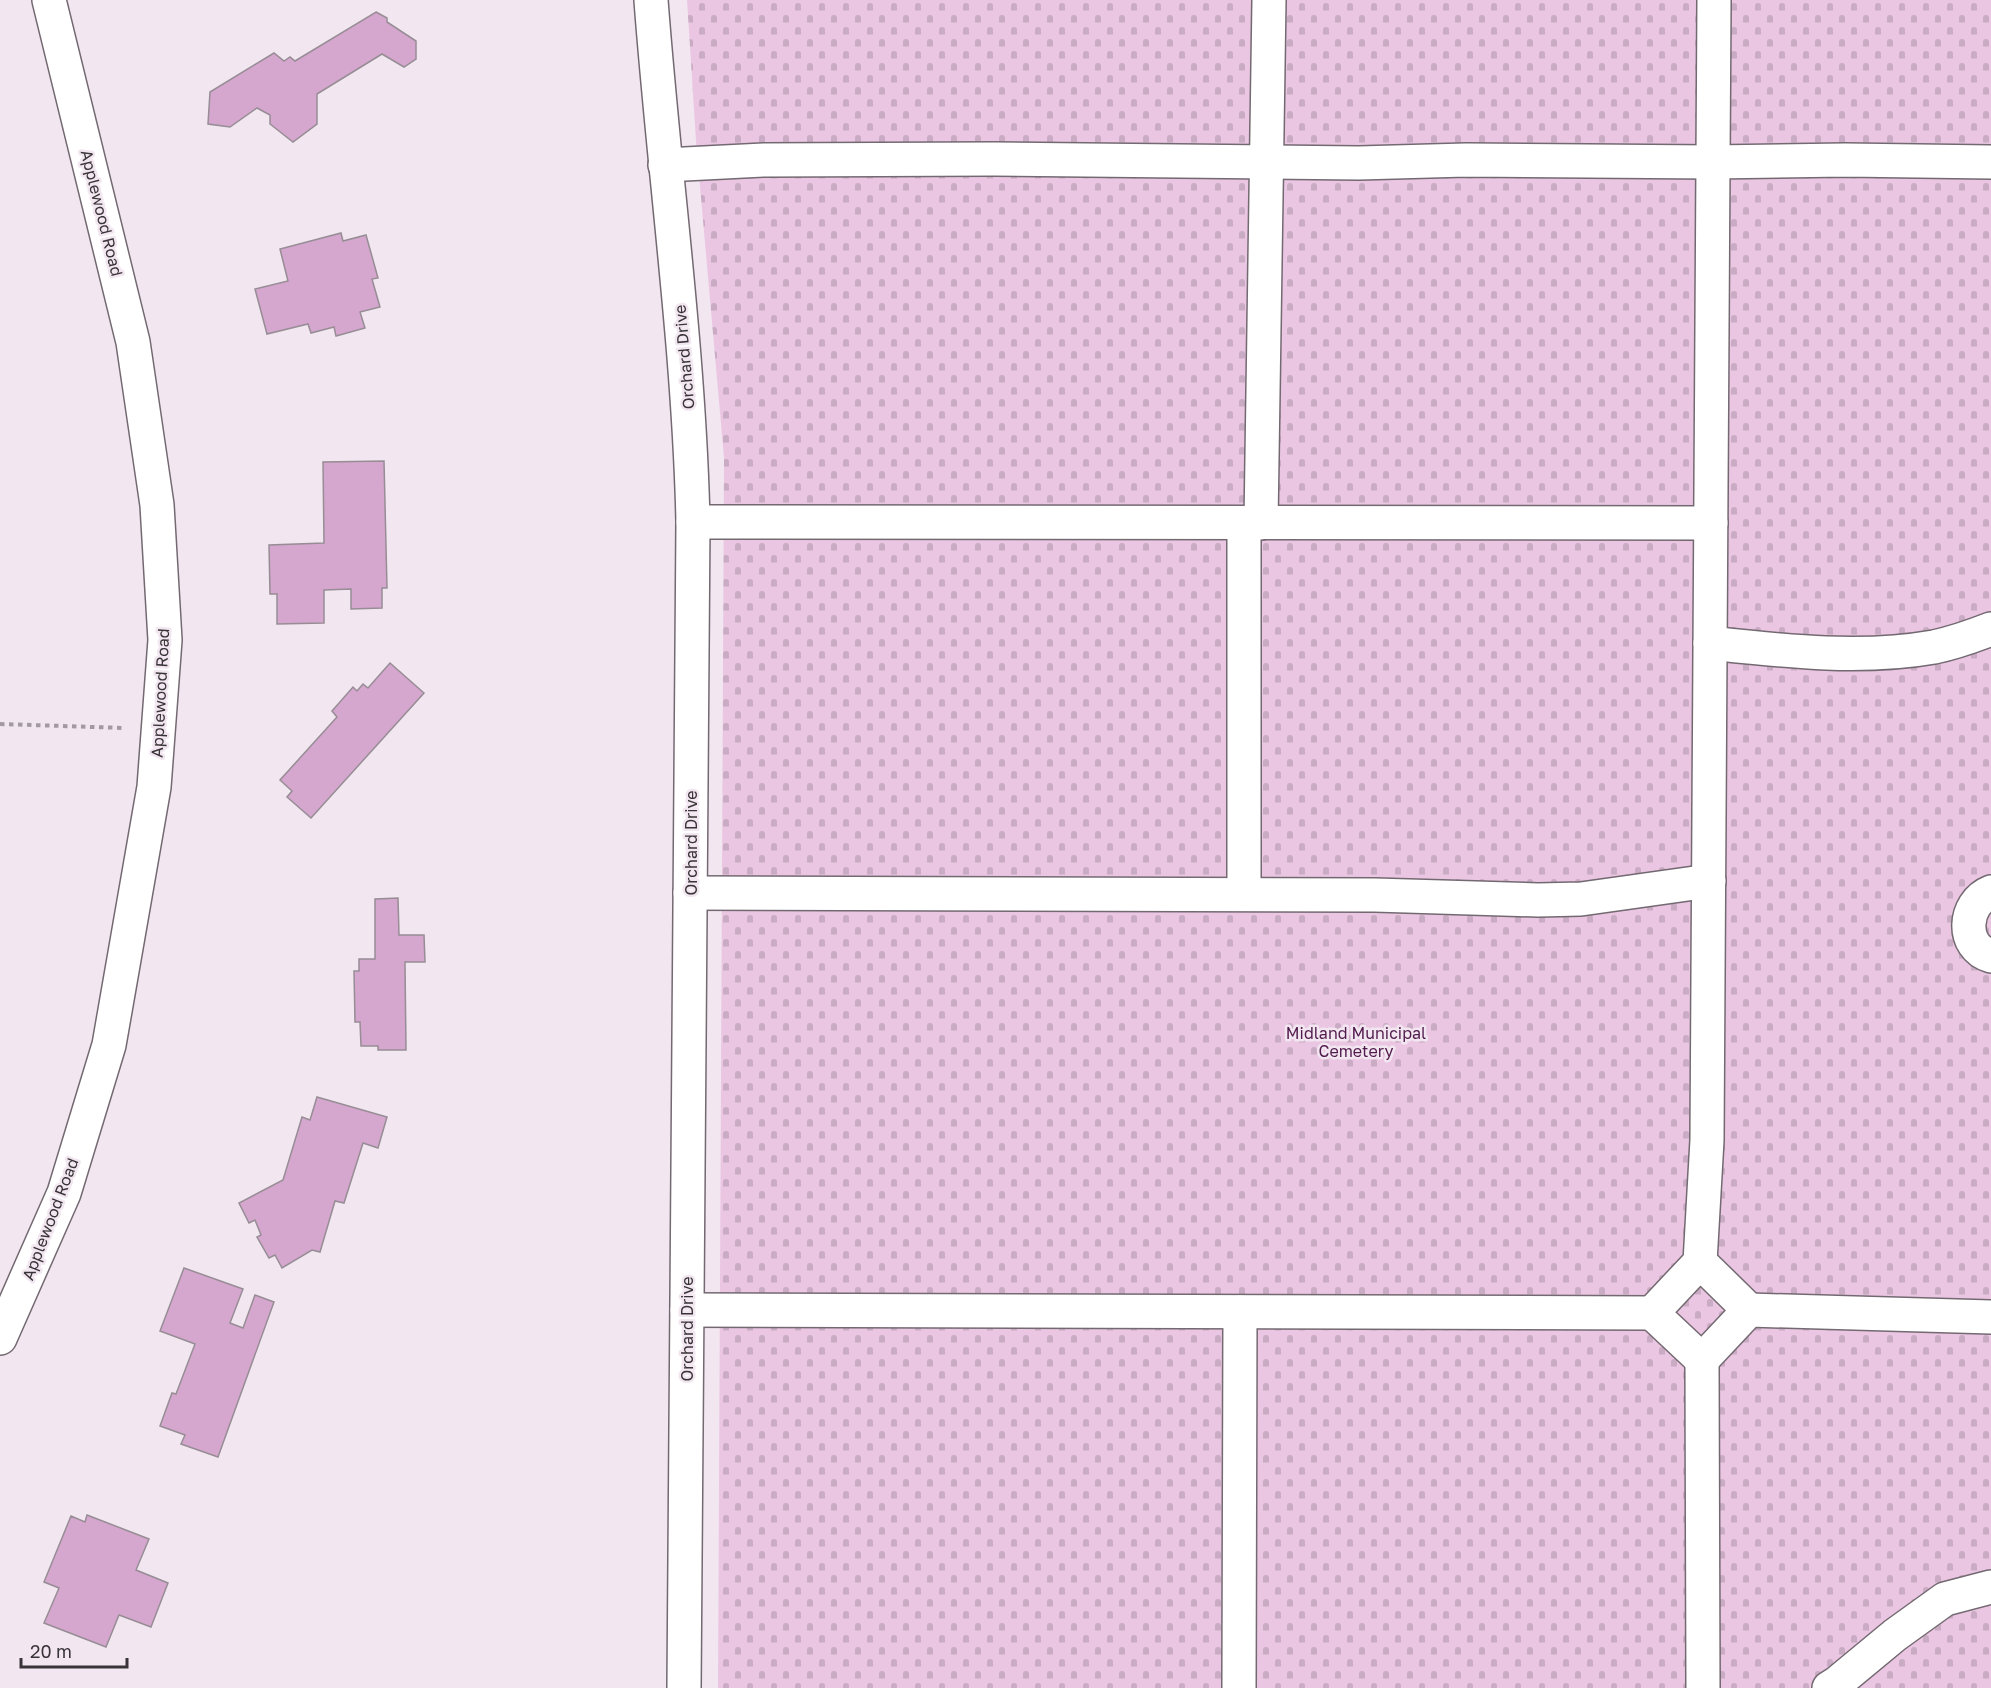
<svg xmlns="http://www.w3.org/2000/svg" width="1991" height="1688" font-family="'Golos Text',sans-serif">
  <defs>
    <pattern id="cemetery-stones" width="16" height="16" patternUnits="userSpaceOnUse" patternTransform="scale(1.5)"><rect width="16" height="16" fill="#eac6e3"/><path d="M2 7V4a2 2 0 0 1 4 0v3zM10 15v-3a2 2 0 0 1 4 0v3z" fill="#c9abc3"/></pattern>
  </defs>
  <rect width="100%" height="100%" fill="#f2e7f0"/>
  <path fill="url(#cemetery-stones)" d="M 687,0 L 1991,0 L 1991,1688 L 718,1688 L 724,458 L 696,141 Z"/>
  <g fill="#d5a6ce" stroke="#978d95" stroke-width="1.5">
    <path d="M 376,12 L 387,18 L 387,22 L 416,41 L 416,59 L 404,67 L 382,54 L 317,94 L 317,124 L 293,142 L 270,124 L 270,115 L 257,108 L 230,127 L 208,124 L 210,92 L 274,53 L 284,61 L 290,57 L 295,61 Z"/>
    <path d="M 341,233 L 343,241 L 366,235 L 378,278 L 372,279 L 380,307 L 360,312 L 365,328 L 336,336 L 334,327 L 311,333 L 308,324 L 267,334 L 255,289 L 288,281 L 280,249 Z"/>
    <path d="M 384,461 L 387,588 L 382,588 L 382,608 L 351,609 L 351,589 L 324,590 L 324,623 L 277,624 L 277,594 L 270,594 L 269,545 L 324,543 L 323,462 Z"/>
    <path d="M 390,663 L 424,693 L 311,818 L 287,797 L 292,791 L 280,780 L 337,717 L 332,711 L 353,687 L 357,691 L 363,684 L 368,688 Z"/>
    <path d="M 398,898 L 399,935 L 424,935 L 425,962 L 405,962 L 406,1050 L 378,1050 L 378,1046 L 361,1046 L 360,1022 L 355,1022 L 354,971 L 359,971 L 359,959 L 375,959 L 375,899 Z"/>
    <path d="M 317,1097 L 387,1117 L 378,1148 L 363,1143 L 344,1203 L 335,1201 L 320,1252 L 312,1250 L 282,1268 L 275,1255 L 269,1258 L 257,1237 L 261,1235 L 255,1220 L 249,1223 L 239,1203 L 283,1180 L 302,1117 L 310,1120 Z"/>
    <path d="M 184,1268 L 243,1289 L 230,1323 L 243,1328 L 255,1295 L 274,1302 L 218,1457 L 181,1444 L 185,1435 L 160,1426 L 172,1393 L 176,1394 L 195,1344 L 160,1331 Z"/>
    <path d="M 87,1515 L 149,1539 L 136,1570 L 168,1583 L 151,1627 L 119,1615 L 106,1647 L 44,1623 L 59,1588 L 44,1582 L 71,1516 L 85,1522 Z"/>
  </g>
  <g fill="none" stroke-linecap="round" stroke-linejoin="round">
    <defs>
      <g id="minor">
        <path d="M 651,0 C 664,174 689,347 693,522 L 684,1688"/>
        <path d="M 665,165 L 764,160 L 994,159 L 1359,163 L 1466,160 L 1713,162 L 1845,160 L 1991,162"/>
        <path d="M 693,522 L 1711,523"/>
        <path d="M 1244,523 L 1244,894"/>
        <path d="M 1261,523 L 1269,0"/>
        <path d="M 1710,643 C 1784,651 1860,660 1934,647 C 1953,643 1973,636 1991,629"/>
        <path d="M 1991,892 C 1963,903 1960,947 1991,956"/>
        <path d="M 690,893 L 1375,895 L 1538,900 L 1581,899 L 1709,881"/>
        <path d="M 1700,1262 L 1749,1310 L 1702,1360 L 1652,1313 L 1700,1262 L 1707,1140 L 1714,0"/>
        <path d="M 687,1310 L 1652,1313"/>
        <path d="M 1749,1310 L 1991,1317"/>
        <path d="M 0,1338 L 64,1193 L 109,1045 L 154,787 L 165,640 L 157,505 L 133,342 L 49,0"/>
        <path d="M 1702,1360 L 1703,1688"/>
        <path d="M 1239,1688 L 1240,1312"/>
        <path d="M 1829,1688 L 1837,1683 L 1895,1635 L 1945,1599 L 1991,1587"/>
      </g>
    </defs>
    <use href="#minor" stroke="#736971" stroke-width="36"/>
    <path stroke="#a29aa0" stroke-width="4" stroke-dasharray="4.5 4.5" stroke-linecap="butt" d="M 0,724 L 125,728"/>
    <use href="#minor" stroke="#fff" stroke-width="33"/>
  </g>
  <g text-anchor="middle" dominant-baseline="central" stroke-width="5" stroke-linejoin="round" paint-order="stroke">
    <g font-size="16" fill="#383437" stroke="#f2e7f0">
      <text transform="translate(102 213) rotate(76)">Applewood Road</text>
      <text transform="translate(684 357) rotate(-95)">Orchard Drive</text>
      <text transform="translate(160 693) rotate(-87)">Applewood Road</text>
      <text transform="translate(691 843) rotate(-90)">Orchard Drive</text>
      <text transform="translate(50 1219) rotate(-69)">Applewood Road</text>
      <text transform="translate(687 1329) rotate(-90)">Orchard Drive</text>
    </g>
    <g font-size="16" fill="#511a4c" stroke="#f2e7f0">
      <text x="1356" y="1033">Midland Municipal<tspan x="1356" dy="18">Cemetery</tspan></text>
    </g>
  </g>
  <path d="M21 1658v9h106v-9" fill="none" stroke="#383437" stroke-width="3"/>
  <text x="30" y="1658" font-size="18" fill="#383437" stroke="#f2e7f0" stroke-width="4.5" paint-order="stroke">20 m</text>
</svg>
